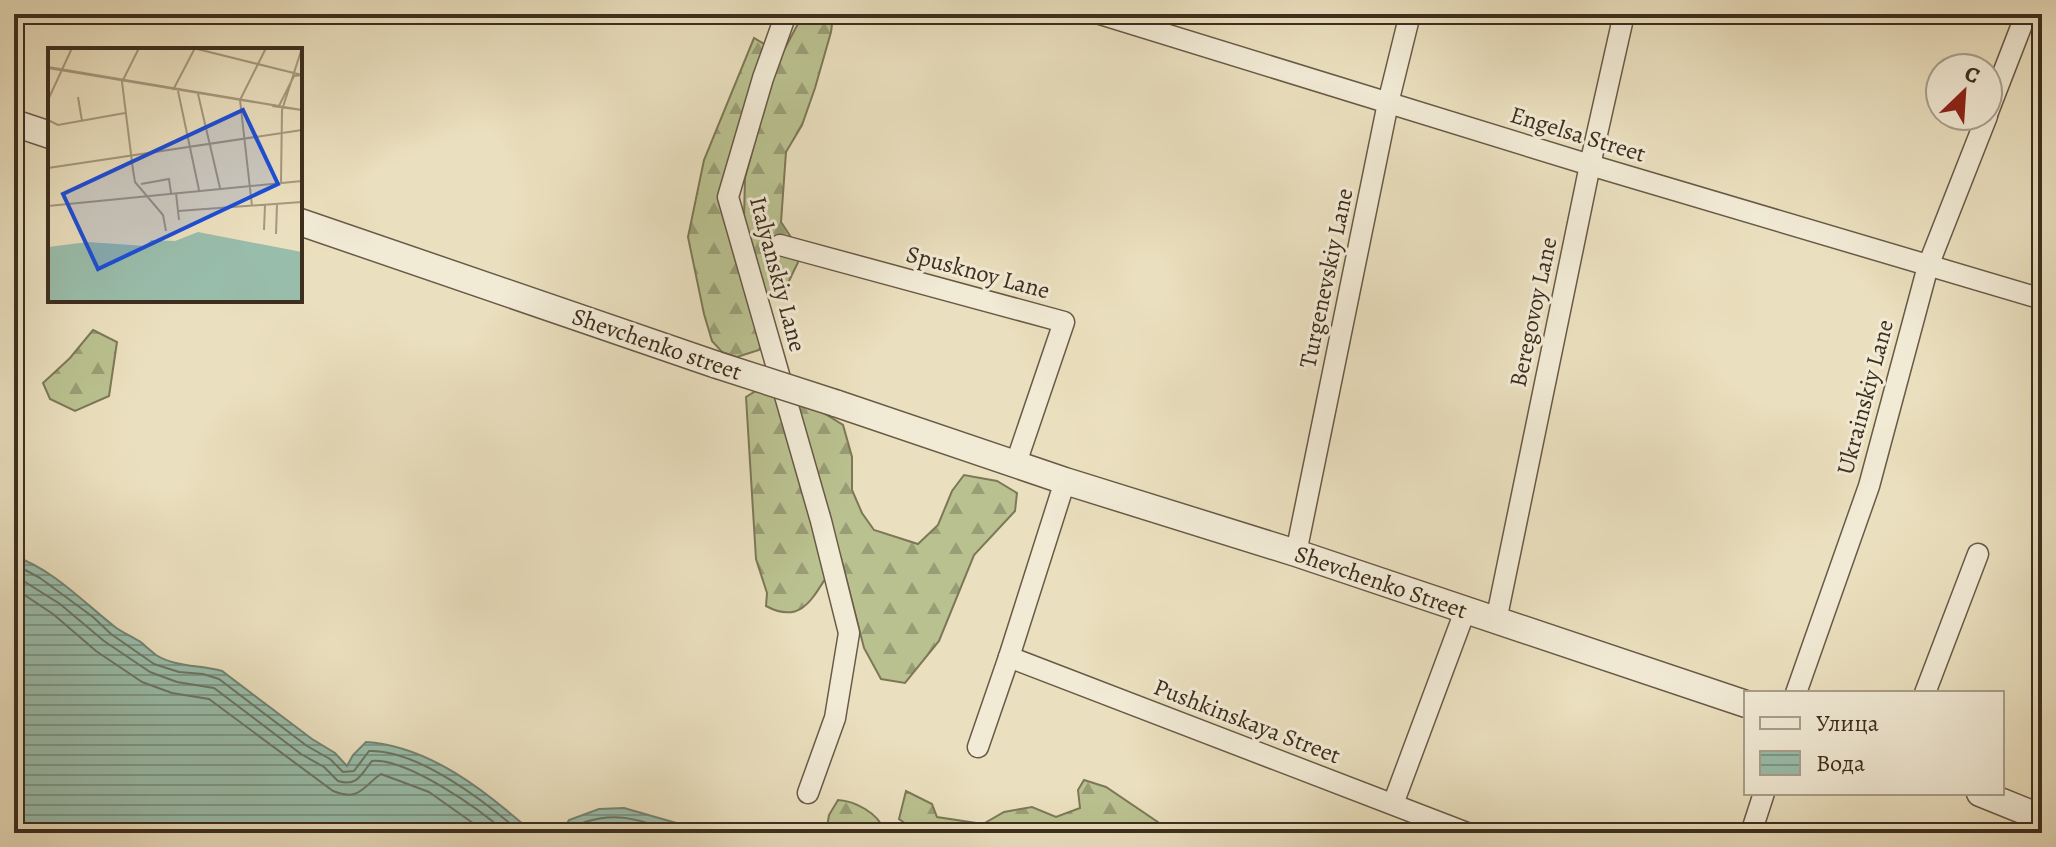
<svg xmlns="http://www.w3.org/2000/svg" width="2056" height="847" font-family="Alegreya,serif">
  <defs>
    <pattern id="forest-firs" width="22" height="20" patternUnits="userSpaceOnUse" patternTransform="scale(2)"><rect width="22" height="20" fill="#bac190"/><path d="M5 1l3.5 6h-7zM16 11l3.5 6h-7z" fill="#999d75"/></pattern>
    <pattern id="water-rules" width="6" height="5" patternUnits="userSpaceOnUse" patternTransform="scale(2)"><rect width="6" height="5" fill="#99bdab"/><path d="M0 2.5h6" fill="none" stroke="#7e9a8b"/></pattern>
  </defs>
  <rect width="100%" height="100%" fill="#eadfbe"/>
  <filter id="stains"><feTurbulence type="fractalNoise" baseFrequency=".0025" numOctaves="4"/><feColorMatrix values="0 0 0 0 .2 0 0 0 0 .09 0 0 0 0 .02 0 0 0 .5 -.17"/></filter>
  <radialGradient id="worn" r=".72"><stop offset=".6" stop-color="#630" stop-opacity="0"/><stop offset="1" stop-color="#630" stop-opacity=".3"/></radialGradient>
  <g fill="url(#forest-firs)" stroke="#7c7857" stroke-width="2">
    <path d="M 809,14 L 833,16 L 831,32 L 815,88 L 802,125 L 786,152 L 781,222 L 802,254 L 788,283 L 776,290 L 765,302 L 770,321 L 759,350 L 737,357 L 722,352 L 712,341 L 704,314 L 688,237 L 704,160 L 754,38 L 766,45 L 735,188 L 744,218 L 745,178 L 776,65 L 800,20 Z"/>
    <path d="M 93,330 L 117,342 L 109,396 L 75,411 L 50,399 L 43,383 L 70,358 Z"/>
    <path d="M 762,387 L 822,412 L 843,425 L 852,457 L 852,490 L 862,513 L 874,530 L 918,544 L 938,525 L 952,491 L 964,475 L 997,481 L 1017,493 L 1015,511 L 974,555 L 939,641 L 905,683 L 881,679 L 864,648 L 841,558 C 817,581 810,630 766,606 L 767,593 L 756,559 L 746,397 Z"/>
    <path d="M 1084,780 L 1106,787 L 1174,833 L 919,833 L 899,819 L 906,791 L 932,804 L 937,817 L 983,824 L 1004,812 L 1032,807 L 1056,817 L 1080,808 L 1078,790 Z"/>
    <path d="M 838,800 C 855,801 878,813 884,830 L 877,833 L 826,833 L 829,815 Z"/>
  </g>
  <g fill="url(#water-rules)" stroke="#758473" stroke-width="2">
    <path d="M 14,556 C 54,570 83,602 115,627 C 123,633 133,637 142,643 C 146,647 151,651 156,655 C 175,667 200,665 222,671 L 312,739 L 335,753 L 347,766 L 353,755 L 366,742 C 430,746 487,792 533,833 L 14,833 Z"/>
    <path d="M 624,808 L 704,831 L 706,833 L 561,833 L 569,820 L 599,809 Z"/>
  </g>
  <g fill="none" stroke-linecap="round" stroke-linejoin="round">
    <g stroke="#6c7664" stroke-width="2">
      <path d="M 14,564 L 40,578 L 93,617 L 111,634 L 154,664 L 179,672 L 203,674 L 219,679 L 307,746 L 330,759 L 343,772 L 354,771 L 369,751 C 417,749 486,802 521,833"/>
      <path d="M 14,575 L 60,604 L 104,641 L 150,672 L 177,682 L 214,688 L 301,754 L 324,767 L 338,781 C 358,787 361,774 372,761 C 407,758 480,809 506,833"/>
      <path d="M 14,588 L 53,614 L 96,651 L 142,682 L 172,693 L 209,699 L 333,791 C 360,802 363,786 381,774 L 429,792 L 487,833"/>
      <path d="M 570,833 C 574,826 578,825 585,822 C 622,810 645,823 680,833"/>
    </g>
    <defs>
      <g id="minor">
        <path d="M 786,14 L 763,78 L 728,197 L 821,521 L 849,633 L 835,718 L 808,793"/>
        <path d="M 1100,14 L 1590,165 L 2042,299"/>
        <path d="M 1988,112 L 2026,14"/>
        <path d="M 780,245 L 1064,322 L 1016,463"/>
        <path d="M 1296,553 L 1388,103 L 1410,14"/>
        <path d="M 1496,621 L 1590,165 L 1624,14"/>
        <path d="M 1009,657 L 1467,833"/>
        <path d="M 1796,693 L 1869,486 L 1928,266 L 1987,116"/>
        <path d="M 1925,693 L 1978,554"/>
        <path d="M 978,747 L 1009,657 L 1065,481"/>
        <path d="M 1393,804 L 1465,611"/>
        <path d="M 1751,833 L 1764,793"/>
      </g>
      <g id="tertiary">
        <path d="M 14,123 L 50,135"/>
        <path d="M 300,222 L 717,365"/>
        <path d="M 835,403 L 1065,481 L 1296,553 L 1746,704"/>
        <path d="M 1980,793 L 2042,818"/>
      </g>
    </defs>
    <use href="#minor" stroke="#695a46" stroke-width="23"/>
    <use href="#tertiary" stroke="#695a46" stroke-width="29"/>
    <use href="#minor" stroke="#f1ead5" stroke-width="20"/>
    <use href="#tertiary" stroke="#f1ead5" stroke-width="26"/>
    <defs>
      <path id="tertiary-bridge" d="M 717,365 L 835,403"/>
    </defs>
    <use href="#tertiary-bridge" stroke="#695a46" stroke-width="29" stroke-linecap="butt"/>
    <use href="#tertiary-bridge" stroke="#f1ead5" stroke-width="26"/>
  </g>
  <g text-anchor="middle" dominant-baseline="central" stroke-width="6" stroke-linejoin="round" paint-order="stroke">
    <g font-size="24" fill="#3e2e1e" stroke="#f1ead5">
      <text transform="translate(1578 134) rotate(17)">Engelsa Street</text>
      <text transform="translate(978 272) rotate(15)">Spusknoy Lane</text>
      <text transform="translate(778 274) rotate(75)">Italyanskiy Lane</text>
      <text transform="translate(1326 278) rotate(-78)">Turgenevskiy Lane</text>
      <text transform="translate(1533 312) rotate(-78)">Beregovoy Lane</text>
      <text transform="translate(657 344) rotate(19)">Shevchenko street</text>
      <text transform="translate(1865 397) rotate(-75)">Ukrainskiy Lane</text>
      <text transform="translate(1381 582) rotate(19)">Shevchenko Street</text>
      <text transform="translate(1247 721) rotate(21)">Pushkinskaya Street</text>
    </g>
  </g>
  <g transform="translate(48 48)">
    <rect width="254" height="254" fill="#eadfbe"/>
    <path d="M 150,184 L 254,204 L 254,254 L 0,254 L 0,199 L 40,194 L 98,198 L 103,192 L 127,193 Z" fill="#99bdab"/>
    <path fill="none" stroke="#a5987e" stroke-width="2" d="M 91,0 L 74,34 L 85,122 L 87,134 L 115,167 L 118,183M 145,0 L 254,27M 0,19 L 231,58 L 246,28 L 254,27M 0,20 L 254,62M 125,42 L 147,0M 130,43 L 151,142M 150,46 L 172,140M 30,49 L 34,73M 0,52 L 24,0M 224,58 L 254,62M 0,72 L 10,77 L 77,65M 0,120 L 254,82M 233,134 L 234,62 L 254,0M 93,136 L 121,131 L 123,145M 128,145 L 131,172M 0,158 L 254,133M 204,158 L 192,52 L 218,0M 130,163 L 254,154M 216,182 L 217,157M 228,186 L 229,156"/>
    <path fill="#1d4ed8" fill-opacity="0.15" stroke="#1d4ed8" stroke-width="4" d="M 195,62 L 230,136 L 50,221 L 15,146 Z"/>
    <rect width="254" height="254" fill="none" stroke="#3e2e1e" stroke-width="4"/>
  </g>
  <rect width="2056" height="847" fill="none" stroke="#eadfbe" stroke-width="48"/>
  <rect x="16" y="16" width="2024" height="815" fill="none" stroke="#3e2e1e" stroke-width="4"/>
  <rect x="24" y="24" width="2008" height="799" fill="none" stroke="#3e2e1e" stroke-width="2"/>
  <rect x="1744" y="691" width="260" height="104" fill="#f1ead5" stroke="#a99f8c" stroke-width="2"/>
  <rect x="1760" y="717" width="40" height="12" fill="#f1ead5" stroke="#a99f8c" stroke-width="2"/>
  <text x="1816" y="731" font-size="24" fill="#3e2e1e">Улица</text>
  <rect x="1760" y="751" width="40" height="24" fill="url(#water-rules)" stroke="#a99f8c" stroke-width="2"/>
  <text x="1816" y="771" font-size="24" fill="#3e2e1e">Вода</text>
  <g transform="translate(1964 92) rotate(25)"><circle r="38" fill="#f1ead5" stroke="#a99f8c" stroke-width="2"/>
  <path d="M0-6L14 30L0 20L-14 30Z" fill="#8f2418"/>
  <text y="-12" font-size="22" font-weight="bold" text-anchor="middle" fill="#3e2e1e">С</text>
  </g>
  <rect width="100%" height="100%" filter="url(#stains)"/>
  <rect width="100%" height="100%" fill="url(#worn)"/>
</svg>
